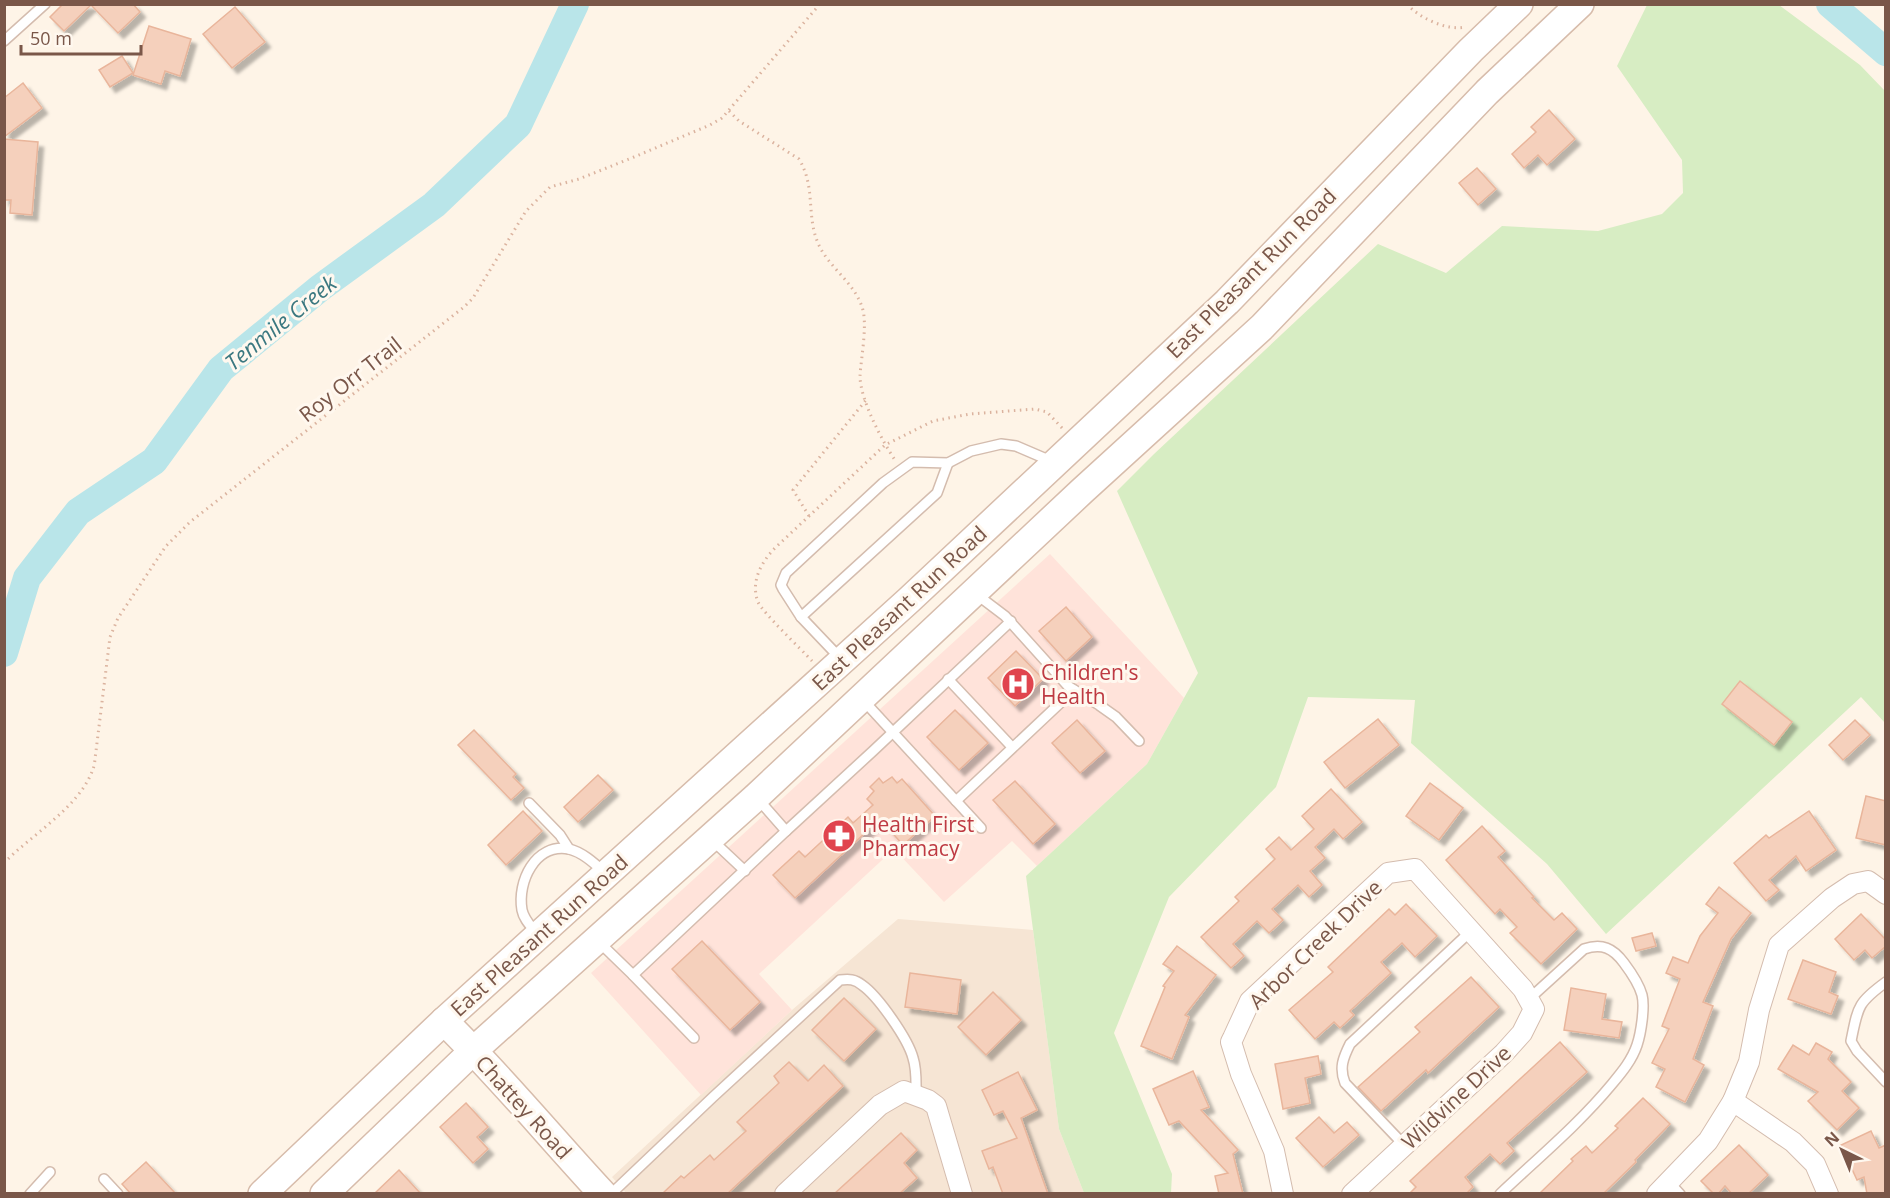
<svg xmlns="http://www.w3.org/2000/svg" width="1890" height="1198" font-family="'Open Sans',sans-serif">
  <defs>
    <filter id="shadow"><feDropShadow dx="5.5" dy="5.5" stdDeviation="1.5" flood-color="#0004"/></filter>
  </defs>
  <rect width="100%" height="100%" fill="#fef4e7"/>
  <path fill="#f6e5d4" d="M 898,919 L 1033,930 L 1059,1129 L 1084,1193 L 627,1194 L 612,1177 L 792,1010 Z"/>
  <path fill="#ffe3da" d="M 1050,554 L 1184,698 L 1147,764 L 1037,866 L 1012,841 L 944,902 L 894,849 L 759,974 L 792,1010 L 701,1095 L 591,973 Z"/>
  <path fill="#d7edc3" d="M 1647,5 L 1779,5 L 1860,65 L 1885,91 L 1885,723 L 1861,697 L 1606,934 L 1547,864 L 1411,743 L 1415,700 L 1308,697 L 1276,787 L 1169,897 L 1114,1033 L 1172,1174 L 1171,1193 L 1084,1193 L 1059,1129 L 1026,876 L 1147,764 L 1198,673 L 1117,491 L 1154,454 L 1378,244 L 1446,273 L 1502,226 L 1598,231 L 1662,214 L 1683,193 L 1682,160 L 1617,66 Z"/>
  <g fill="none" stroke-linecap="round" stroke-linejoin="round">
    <g stroke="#b9e5e9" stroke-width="28">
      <path d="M 1830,4 L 1886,52"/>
      <path d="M 4,653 L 27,578 L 78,512 L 154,461 L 221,369 L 320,288 L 434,205 L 518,125 L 575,4"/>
    </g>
  </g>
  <g fill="#f5d0bc" stroke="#e9b59b" stroke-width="1.5" filter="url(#shadow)">
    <path d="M 63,4 L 133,4 L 140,12 L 118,33 L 91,5 L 64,31 L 50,17 Z"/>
    <path d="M 235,7 L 265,42 L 232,68 L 203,34 Z"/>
    <path d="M 149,26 L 191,39 L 180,76 L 165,71 L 161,84 L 133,75 Z"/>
    <path d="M 122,56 L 133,73 L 110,87 L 99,70 Z"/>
    <path d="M 23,83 L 42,108 L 4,137 L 4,98 Z"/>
    <path d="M 1549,110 L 1575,139 L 1547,165 L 1538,155 L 1524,168 L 1512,154 L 1536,132 L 1531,127 Z"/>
    <path d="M 4,139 L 38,142 L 32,215 L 10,213 L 11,200 L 4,200 Z"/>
    <path d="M 1477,168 L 1496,189 L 1478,205 L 1459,183 Z"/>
    <path d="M 1066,607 L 1092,637 L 1066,661 L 1039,631 Z"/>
    <path d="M 1016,651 L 1043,679 L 1015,706 L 988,678 Z"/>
    <path d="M 1740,681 L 1792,722 L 1774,745 L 1722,704 Z"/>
    <path d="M 955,710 L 988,743 L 959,770 L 927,737 Z"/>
    <path d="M 1378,719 L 1399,745 L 1345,788 L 1324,762 Z"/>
    <path d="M 1077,720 L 1105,751 L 1080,773 L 1052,743 Z"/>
    <path d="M 1855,720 L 1870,735 L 1843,760 L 1829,745 Z"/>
    <path d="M 474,730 L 516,774 L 513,777 L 524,788 L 511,800 L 458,745 Z"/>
    <path d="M 598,775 L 613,790 L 578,822 L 564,807 Z"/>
    <path d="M 892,777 L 897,783 L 902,779 L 935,816 L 903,845 L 880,819 L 795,898 L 773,875 L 799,851 L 805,857 L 848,817 L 853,823 L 873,805 L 867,799 L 874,791 L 870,787 L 879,778 L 883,783 Z"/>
    <path d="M 1015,781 L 1055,824 L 1033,844 L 993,800 Z"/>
    <path d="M 1430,783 L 1463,808 L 1439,840 L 1406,816 Z"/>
    <path d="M 1331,789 L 1362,822 L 1343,839 L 1334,829 L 1315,847 L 1325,858 L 1310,871 L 1322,885 L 1309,897 L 1298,885 L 1272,909 L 1283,920 L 1269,933 L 1257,921 L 1233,944 L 1244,956 L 1231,968 L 1201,937 L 1239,901 L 1235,897 L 1275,859 L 1266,849 L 1279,837 L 1291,850 L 1314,829 L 1302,816 Z"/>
    <path d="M 1866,796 L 1886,801 L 1886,845 L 1856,838 Z"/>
    <path d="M 523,811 L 542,831 L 506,865 L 488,845 Z"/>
    <path d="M 1809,811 L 1836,850 L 1806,871 L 1796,856 L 1769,880 L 1779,890 L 1766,901 L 1734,863 L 1766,835 L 1769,838 Z"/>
    <path d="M 1482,826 L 1505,851 L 1498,857 L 1534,897 L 1532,898 L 1554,920 L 1562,913 L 1577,929 L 1541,964 L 1510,933 L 1517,927 L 1500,909 L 1495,914 L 1446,860 Z"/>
    <path d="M 1719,887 L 1751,913 L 1731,939 L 1703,1002 L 1713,1006 L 1693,1059 L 1704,1065 L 1685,1102 L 1656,1087 L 1665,1069 L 1652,1063 L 1669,1029 L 1662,1026 L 1680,979 L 1666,973 L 1673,957 L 1688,963 L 1700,936 L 1718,913 L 1706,904 Z"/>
    <path d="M 1406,904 L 1437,936 L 1415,957 L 1402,943 L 1381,962 L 1391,973 L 1350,1011 L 1354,1015 L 1340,1028 L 1334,1022 L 1315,1039 L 1289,1010 L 1333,972 L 1328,967 L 1389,909 L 1395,915 Z"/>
    <path d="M 1861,914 L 1886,940 L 1886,946 L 1872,958 L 1865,950 L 1854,960 L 1835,939 Z"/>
    <path d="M 1652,933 L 1656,946 L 1636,951 L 1632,938 Z"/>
    <path d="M 702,941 L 760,1002 L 730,1030 L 672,969 Z"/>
    <path d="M 1177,946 L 1216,975 L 1185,1015 L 1189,1017 L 1172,1059 L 1141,1046 L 1165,987 L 1163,986 L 1174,971 L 1163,964 Z"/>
    <path d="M 1803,960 L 1836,972 L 1829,992 L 1838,996 L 1831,1014 L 1788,999 Z"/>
    <path d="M 910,973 L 961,980 L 957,1014 L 905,1007 Z"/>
    <path d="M 1471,977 L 1499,1007 L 1428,1073 L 1426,1070 L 1381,1111 L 1358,1087 L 1420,1032 L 1415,1027 Z"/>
    <path d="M 1571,988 L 1606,994 L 1602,1019 L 1622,1022 L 1619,1038 L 1564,1030 Z"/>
    <path d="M 993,992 L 1021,1020 L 986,1055 L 958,1027 Z"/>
    <path d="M 844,998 L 876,1029 L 844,1061 L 812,1030 Z"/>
    <path d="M 1560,1042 L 1587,1072 L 1507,1143 L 1514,1151 L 1500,1164 L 1490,1154 L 1465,1177 L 1473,1187 L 1466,1194 L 1409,1194 L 1416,1187 L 1410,1181 Z"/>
    <path d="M 1816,1043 L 1832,1052 L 1828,1059 L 1851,1082 L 1842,1091 L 1859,1108 L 1837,1130 L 1808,1101 L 1818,1092 L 1778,1069 L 1793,1045 L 1809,1055 Z"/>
    <path d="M 1318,1056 L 1321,1074 L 1305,1078 L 1310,1103 L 1283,1109 L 1275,1064 Z"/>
    <path d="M 789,1062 L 808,1081 L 824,1065 L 843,1086 L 727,1194 L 662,1194 L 681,1176 L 684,1178 L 710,1155 L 714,1160 L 746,1131 L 737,1122 L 779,1083 L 774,1076 Z"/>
    <path d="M 1193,1071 L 1209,1107 L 1201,1110 L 1238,1150 L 1233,1154 L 1243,1194 L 1219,1194 L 1215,1176 L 1228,1173 L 1179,1121 L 1169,1125 L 1153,1089 Z"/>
    <path d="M 1018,1072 L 1037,1110 L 1021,1118 L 1048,1194 L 1003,1194 L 993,1167 L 989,1169 L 982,1151 L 1017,1138 L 1003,1111 L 994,1115 L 982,1090 Z"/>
    <path d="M 1643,1098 L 1670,1124 L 1635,1160 L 1636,1162 L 1603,1194 L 1539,1194 L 1573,1161 L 1571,1159 L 1586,1146 L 1592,1153 L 1618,1128 L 1615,1126 Z"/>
    <path d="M 466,1103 L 488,1127 L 477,1137 L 488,1149 L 473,1163 L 440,1127 Z"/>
    <path d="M 1319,1117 L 1334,1133 L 1347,1122 L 1359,1135 L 1323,1167 L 1296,1138 Z"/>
    <path d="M 1871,1131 L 1879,1148 L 1886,1145 L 1886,1194 L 1867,1194 L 1864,1177 L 1857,1180 L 1841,1145 Z"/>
    <path d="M 901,1133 L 917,1150 L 904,1163 L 917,1178 L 899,1194 L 834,1194 Z"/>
    <path d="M 1739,1145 L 1768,1175 L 1748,1194 L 1732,1194 L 1725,1186 L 1718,1194 L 1714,1194 L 1701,1181 Z"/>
    <path d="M 146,1162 L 176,1194 L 131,1194 L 122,1184 Z"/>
    <path d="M 399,1170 L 421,1194 L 374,1194 Z"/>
  </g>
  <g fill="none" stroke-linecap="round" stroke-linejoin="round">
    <defs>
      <g id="lane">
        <path d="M 4,41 L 45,4"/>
        <path d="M 976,594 L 1005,616 L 1068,686 L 1099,705 L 1116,717 L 1139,741"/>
        <path d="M 801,617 L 937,493 L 948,463"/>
        <path d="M 840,658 L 801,617 L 783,589 L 781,585 L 786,573 L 883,483 L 912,462 L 948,463 L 971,451 L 1001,444 L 1016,446 L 1051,461"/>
        <path d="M 948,679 L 1012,747"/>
        <path d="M 863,700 L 981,828"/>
        <path d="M 956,801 L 1074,690"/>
        <path d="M 529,803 L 560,835 L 569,849"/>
        <path d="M 786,831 L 873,751 L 1011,621"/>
        <path d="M 712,840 L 745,871"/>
        <path d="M 537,934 C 531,926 524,920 522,910 C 517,882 535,843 569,849 C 582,852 594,863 604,872"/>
        <path d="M 599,942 L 633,975 L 786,831 L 757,798"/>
        <path d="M 633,975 L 694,1038"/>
        <path d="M 1886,982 C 1857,1003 1858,1007 1851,1041 L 1857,1051 L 1886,1082"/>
        <path d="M 1404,1145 L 1345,1083 C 1339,1068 1343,1058 1350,1044 L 1471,931"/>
        <path d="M 104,1179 L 118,1194"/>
        <path d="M 1669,1182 L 1680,1194"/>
        <path d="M 30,1194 L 50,1172"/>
        <path d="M 611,1194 L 713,1097 L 840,980 C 849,979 855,979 862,985 C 878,996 908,1039 913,1058 C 917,1070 916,1084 916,1096"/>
        <path d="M 1500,1194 C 1538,1158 1579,1124 1612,1084 C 1622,1072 1632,1060 1637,1045 C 1641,1033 1645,1007 1642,995 C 1639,984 1630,971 1624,963 C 1613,948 1602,943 1584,949 L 1529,999"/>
      </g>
      <g id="street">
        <path d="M 1733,1101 L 1793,1142 L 1815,1164 L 1828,1194"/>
        <path d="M 785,1194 L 880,1105 L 904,1091 L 928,1100 L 936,1106 L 962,1194"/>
        <path d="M 1283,1194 L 1274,1151 L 1241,1074 L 1231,1042 L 1233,1038 L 1250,1001 L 1388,873 L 1415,869 L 1523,989 L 1534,1009 L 1522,1033 L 1504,1053 L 1352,1194"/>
        <path d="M 1657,1194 L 1708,1141 L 1733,1101 L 1749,1062 L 1759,1010 L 1779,945 L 1832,898 L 1853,884 L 1868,881 L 1886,894"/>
      </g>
      <g id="secondary">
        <path d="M 444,1021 C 500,1076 550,1137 603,1194"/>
        <path d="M 262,1194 L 444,1021 L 909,600 L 1227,302 L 1471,50 L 1519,4"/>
        <path d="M 324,1194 L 474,1050 L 756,797 L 1082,491 L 1262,327 L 1487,92 L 1580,4"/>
      </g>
    </defs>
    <use href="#lane" stroke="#d4bcae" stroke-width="12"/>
    <use href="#street" stroke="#d4bcae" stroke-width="22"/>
    <use href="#secondary" stroke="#d7bcab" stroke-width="30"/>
    <g stroke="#dbb39f" stroke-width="3" stroke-dasharray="1.5 4.5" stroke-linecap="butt">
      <path d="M 1407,4 C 1419,18 1447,31 1465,27"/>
      <path d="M 729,111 L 739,121 L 799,159 C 816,187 806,215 818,243 C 828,267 854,282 862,307 C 868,323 861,358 860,376 C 860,399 882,441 895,460"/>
      <path d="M 809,516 L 793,490 L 866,400"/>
      <path d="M 812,661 C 802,650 762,612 758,602 C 750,581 762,561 776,547 L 885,445 L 933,421 L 970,414 L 1035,409 L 1047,412 L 1063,429"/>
      <path d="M 4,863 C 31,835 80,807 93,769 C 95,764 95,757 96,751 L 110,637 L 118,618 L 166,546 L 190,522 L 464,307 L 473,298 L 526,211 L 550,187 L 579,179 L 634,157 L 710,125 L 722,118 L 820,4"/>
    </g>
    <use href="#lane" stroke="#fff" stroke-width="9"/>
    <use href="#street" stroke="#fff" stroke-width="20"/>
    <use href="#secondary" stroke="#fff" stroke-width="27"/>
  </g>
  <defs>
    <symbol id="hospital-disc" viewBox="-11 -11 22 22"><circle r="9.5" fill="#e0444e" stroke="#fff8ef"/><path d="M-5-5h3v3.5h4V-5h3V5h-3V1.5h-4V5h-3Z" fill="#fff"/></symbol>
    <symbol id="pharmacy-disc" viewBox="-11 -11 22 22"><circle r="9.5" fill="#e0444e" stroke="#fff8ef"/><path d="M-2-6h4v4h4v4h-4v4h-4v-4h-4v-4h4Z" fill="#fff"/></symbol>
  </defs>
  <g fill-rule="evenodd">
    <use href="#hospital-disc" x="999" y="665" width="38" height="38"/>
    <use href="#pharmacy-disc" x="820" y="817" width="38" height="38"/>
  </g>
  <g text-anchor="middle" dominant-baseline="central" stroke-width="6" stroke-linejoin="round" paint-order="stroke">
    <g font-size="21" fill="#7a5749" stroke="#fff8ef">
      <text transform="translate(1251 273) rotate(-45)">East Pleasant Run Road</text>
      <text transform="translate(350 379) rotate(-38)">Roy Orr Trail</text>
      <text transform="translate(899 608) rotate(-43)">East Pleasant Run Road</text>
      <text transform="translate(539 935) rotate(-42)">East Pleasant Run Road</text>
      <text transform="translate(1315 944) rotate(-44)">Arbor Creek Drive</text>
      <text transform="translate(1456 1097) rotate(-43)">Wildvine Drive</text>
      <text transform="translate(524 1107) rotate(48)">Chattey Road</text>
    </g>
    <g font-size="21" fill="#be3a42" stroke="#fff8ef" text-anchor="start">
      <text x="1041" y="672">Children's<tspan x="1041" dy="24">Health</tspan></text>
      <text x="862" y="824">Health First<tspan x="862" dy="24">Pharmacy</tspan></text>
    </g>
    <g font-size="22" font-style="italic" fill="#3b7880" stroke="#fff8ef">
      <text transform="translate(280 322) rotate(-39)">Tenmile Creek</text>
    </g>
  </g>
  <rect width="1890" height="1198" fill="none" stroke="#7a5749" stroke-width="12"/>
  <g transform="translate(1842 1150) rotate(317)" stroke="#fff8ef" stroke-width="4.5" paint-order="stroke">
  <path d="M0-4.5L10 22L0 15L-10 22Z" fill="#7a5749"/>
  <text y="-9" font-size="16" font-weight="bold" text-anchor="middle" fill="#7a5749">N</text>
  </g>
  <path d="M21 45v9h120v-9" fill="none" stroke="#7a5749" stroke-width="3"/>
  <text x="30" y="45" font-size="18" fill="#7a5749" stroke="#fff8ef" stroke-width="4.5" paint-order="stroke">50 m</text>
</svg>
